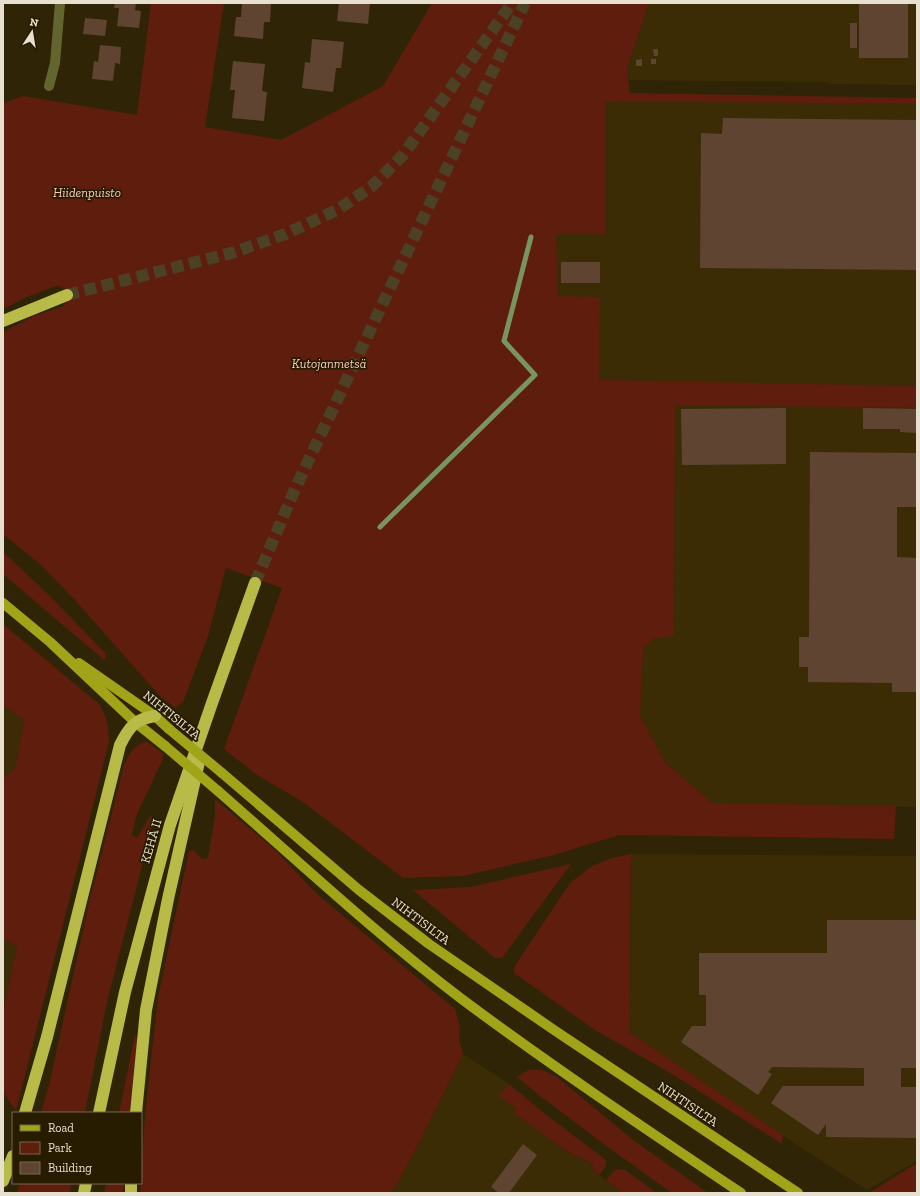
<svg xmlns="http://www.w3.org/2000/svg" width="920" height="1196" font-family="'Zilla Slab',serif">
  <rect width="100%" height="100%" fill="#302407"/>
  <g fill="#3c2c06">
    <path d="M 649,3 L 917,3 L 917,85 L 831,84 L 824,82 L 629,80 L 627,68 Z"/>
    <path d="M 605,101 L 917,102 L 917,386 L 557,380 L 556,234 L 605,233 Z"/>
    <path d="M 675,404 L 917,408 L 917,807 L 713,803 L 665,762 L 640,716 L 643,649 L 653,638 L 674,635 Z"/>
    <path d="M 3,705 L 24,720 L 17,759 L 13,770 L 3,779 Z"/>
    <path d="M 631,854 L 917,856 L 917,1161 L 867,1190 L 800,1147 L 629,1032 Z"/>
    <path d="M 3,939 L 17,946 L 3,1011 Z"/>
    <path d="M 463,1054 L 509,1084 L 500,1096 L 517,1109 L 515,1113 L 568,1152 L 592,1163 L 593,1170 L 623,1193 L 392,1193 L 419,1143 Z"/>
  </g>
  <g fill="#5e1d0d">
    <path d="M 151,3 L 224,3 L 205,127 L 281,140 L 383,86 L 432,3 L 649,3 L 627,68 L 630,93 L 917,98 L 917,104 L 605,101 L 605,234 L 556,234 L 558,296 L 600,297 L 599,380 L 917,386 L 917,408 L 675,405 L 674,636 L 654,638 L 643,649 L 640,716 L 665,762 L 713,803 L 896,806 L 894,839 L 619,835 L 554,855 L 463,876 L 403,878 L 303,802 L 257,775 L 224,749 L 282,588 L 226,568 L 208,636 L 183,702 L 175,708 L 159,695 L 73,598 L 40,564 L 3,534 L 3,332 L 34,316 L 64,306 L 67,299 L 65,289 L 61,287 L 56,286 L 27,297 L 3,309 L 3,103 L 23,96 L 137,115 Z"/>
    <path d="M 3,552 L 49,595 L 105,653 L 106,657 L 104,660 L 3,574 Z"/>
    <path d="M 3,624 L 99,704 C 107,718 109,726 109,742 L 16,1111 L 3,1092 L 3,1011 L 17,946 L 3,939 L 3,779 L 13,770 L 17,759 L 24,720 L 3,705 Z"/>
    <path d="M 145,742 L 149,743 L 163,754 L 162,761 L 137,814 L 132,835 L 137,838 L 151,815 L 154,819 L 107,1002 L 85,1113 L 41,1113 L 50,1081 L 89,903 L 124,765 C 129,754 134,745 145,742 Z"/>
    <path d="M 215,799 L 275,850 L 317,894 L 455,1009 L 460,1027 L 459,1039 L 463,1054 L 419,1143 L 392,1193 L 140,1193 L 145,1114 L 158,997 L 189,851 L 193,850 L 202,859 L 208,858 L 215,816 Z"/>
    <path d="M 631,854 L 629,1032 L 783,1135 L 782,1144 L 672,1074 L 595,1030 L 514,973 L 514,969 L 516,964 L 570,883 L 592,866 L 612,858 Z"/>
    <path d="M 571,864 L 502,958 L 495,958 L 413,890 L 470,887 Z"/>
    <path d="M 135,1035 L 137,1039 L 130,1113 L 119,1113 Z"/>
    <path d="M 528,1070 L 542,1070 L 557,1077 L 633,1140 L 708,1193 L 672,1193 L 609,1148 L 539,1095 L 517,1077 Z"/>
    <path d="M 509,1084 L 545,1114 L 606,1160 L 606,1166 L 599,1175 L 593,1170 L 592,1163 L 568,1152 L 514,1113 L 517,1109 L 499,1096 Z"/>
    <path d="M 917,1163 L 917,1193 L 869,1193 Z"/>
    <path d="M 619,1169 L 625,1170 L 657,1193 L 623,1193 L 606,1180 L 615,1170 Z"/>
    <path d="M 20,1183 L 71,1183 L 70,1193 L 17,1193 Z"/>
    <path d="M 106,1183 L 124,1183 L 123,1193 L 104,1193 Z"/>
  </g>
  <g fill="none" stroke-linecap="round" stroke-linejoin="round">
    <path stroke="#78945f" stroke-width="5" d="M 380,527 L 535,375 L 504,341 L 531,237"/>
  </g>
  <g fill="#5f4531">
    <path d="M 115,3 L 136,3 L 135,10 L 141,11 L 139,28 L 117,26 L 119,8 L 114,8 Z"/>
    <path d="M 242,3 L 271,4 L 270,22 L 264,22 L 263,39 L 234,36 L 236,17 L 241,17 Z"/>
    <path d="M 339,3 L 370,3 L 368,24 L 337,21 Z"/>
    <rect x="859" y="3" width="49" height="55"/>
    <path d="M 85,18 L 107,20 L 105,36 L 83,34 Z"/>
    <rect x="850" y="23" width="7" height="25"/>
    <path d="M 312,39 L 344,42 L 341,68 L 336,68 L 333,92 L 302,88 L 305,62 L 310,63 Z"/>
    <path d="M 100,45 L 121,47 L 120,64 L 115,63 L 113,81 L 92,79 L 94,61 L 98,62 Z"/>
    <path d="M 653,49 L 658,49 L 658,56 L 654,56 Z"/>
    <path d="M 642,59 L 642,66 L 636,66 L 636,60 Z"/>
    <rect x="651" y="59" width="5" height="5"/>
    <path d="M 233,61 L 265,64 L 262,91 L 267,92 L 264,121 L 232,118 L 235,90 L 230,90 Z"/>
    <path d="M 723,118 L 917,120 L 917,270 L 700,268 L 701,133 L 722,134 Z"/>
    <rect x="561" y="262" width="39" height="21"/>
    <path d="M 786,408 L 786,464 L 682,465 L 681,409 Z"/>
    <path d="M 863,408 L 917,409 L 917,433 L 900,432 L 900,429 L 863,429 Z"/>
    <path d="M 810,452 L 917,453 L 917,507 L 897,507 L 897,557 L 917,558 L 917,692 L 892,692 L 892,683 L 808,682 L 808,667 L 799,667 L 799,637 L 809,637 Z"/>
    <path d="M 827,920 L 917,920 L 917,1068 L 901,1068 L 901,1087 L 917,1087 L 917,1138 L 826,1137 L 826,1124 L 818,1135 L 771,1103 L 783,1086 L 864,1086 L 864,1068 L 772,1067 L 768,1072 L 772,1074 L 758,1095 L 681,1042 L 692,1026 L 706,1026 L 706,995 L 699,995 L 699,953 L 827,953 Z"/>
    <path d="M 523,1144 L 537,1155 L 509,1193 L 499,1193 L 491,1187 Z"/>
  </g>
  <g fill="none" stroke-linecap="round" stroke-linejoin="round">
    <g stroke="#4c4025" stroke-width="12" stroke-dasharray="12 6" stroke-linecap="butt">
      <path d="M 67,295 L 235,252 L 285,234 L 337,210 L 371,187 L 403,155 L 512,3"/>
      <path d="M 255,583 L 295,489 L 525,3"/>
    </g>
    <path stroke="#63652e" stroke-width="10" d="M 49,86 L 55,63 L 60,3"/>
    <g stroke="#a1a319" stroke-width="10">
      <path d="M 3,603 L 50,642 L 135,722 L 165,746"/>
      <path d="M 79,663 L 155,716 L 169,729"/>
      <path d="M 222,773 L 359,890 L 429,944 L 554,1030 L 798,1193"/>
      <path d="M 218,791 C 298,861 377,935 463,1000 C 553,1067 647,1130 741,1193"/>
    </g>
    <g stroke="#b8bb48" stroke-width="12">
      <path d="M 3,321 L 67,295"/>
      <path d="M 25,1113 L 47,1037 L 120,745 C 129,727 135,719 155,716"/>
      <path d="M 99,1113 L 125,992 L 170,825 L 212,703 L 255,583"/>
      <path d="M 136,1113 L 146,1010 L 168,899 L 199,762"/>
      <path d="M 3,1181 L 13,1156"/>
      <path d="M 84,1193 L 86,1183"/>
      <path d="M 131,1193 L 131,1183"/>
    </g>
    <g stroke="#a1a319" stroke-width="10">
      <path d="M 169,729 L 222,773"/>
      <path d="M 165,746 L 218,791"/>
    </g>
  </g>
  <g text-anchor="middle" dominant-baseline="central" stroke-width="3.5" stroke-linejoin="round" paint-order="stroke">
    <g font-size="13" font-style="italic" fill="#f8c9bc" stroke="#271b00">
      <text x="87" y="192">Hiidenpuisto</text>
      <text x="329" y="363">Kutojanmetsä</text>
    </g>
    <g font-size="13" fill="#e8e0cf" stroke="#271b00">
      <text transform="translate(172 715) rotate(39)">NIHTISILTA</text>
      <text transform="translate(151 841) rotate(-74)">KEHÄ II</text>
      <text transform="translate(421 921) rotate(37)">NIHTISILTA</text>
      <text transform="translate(688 1104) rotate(34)">NIHTISILTA</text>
    </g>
  </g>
  <rect width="920" height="1196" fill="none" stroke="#e8e0cf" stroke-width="8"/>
  <rect x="12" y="1112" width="130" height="72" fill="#271b00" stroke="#746a53"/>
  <rect x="20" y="1125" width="20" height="6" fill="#a1a319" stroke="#746a53"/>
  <text x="48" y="1132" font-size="12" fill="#e8e0cf">Road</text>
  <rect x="20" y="1142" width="20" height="12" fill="#5e1d0d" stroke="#746a53"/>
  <text x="48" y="1152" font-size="12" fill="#e8e0cf">Park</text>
  <rect x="20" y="1162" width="20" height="12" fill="#5f4531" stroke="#746a53"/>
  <text x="48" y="1172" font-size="12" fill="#e8e0cf">Building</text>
  <g transform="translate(32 32) rotate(12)" stroke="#271b00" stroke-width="3" paint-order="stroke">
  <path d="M0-3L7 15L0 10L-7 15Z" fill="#e8e0cf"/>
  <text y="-6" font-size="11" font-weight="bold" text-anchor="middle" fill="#e8e0cf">N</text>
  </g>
</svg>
